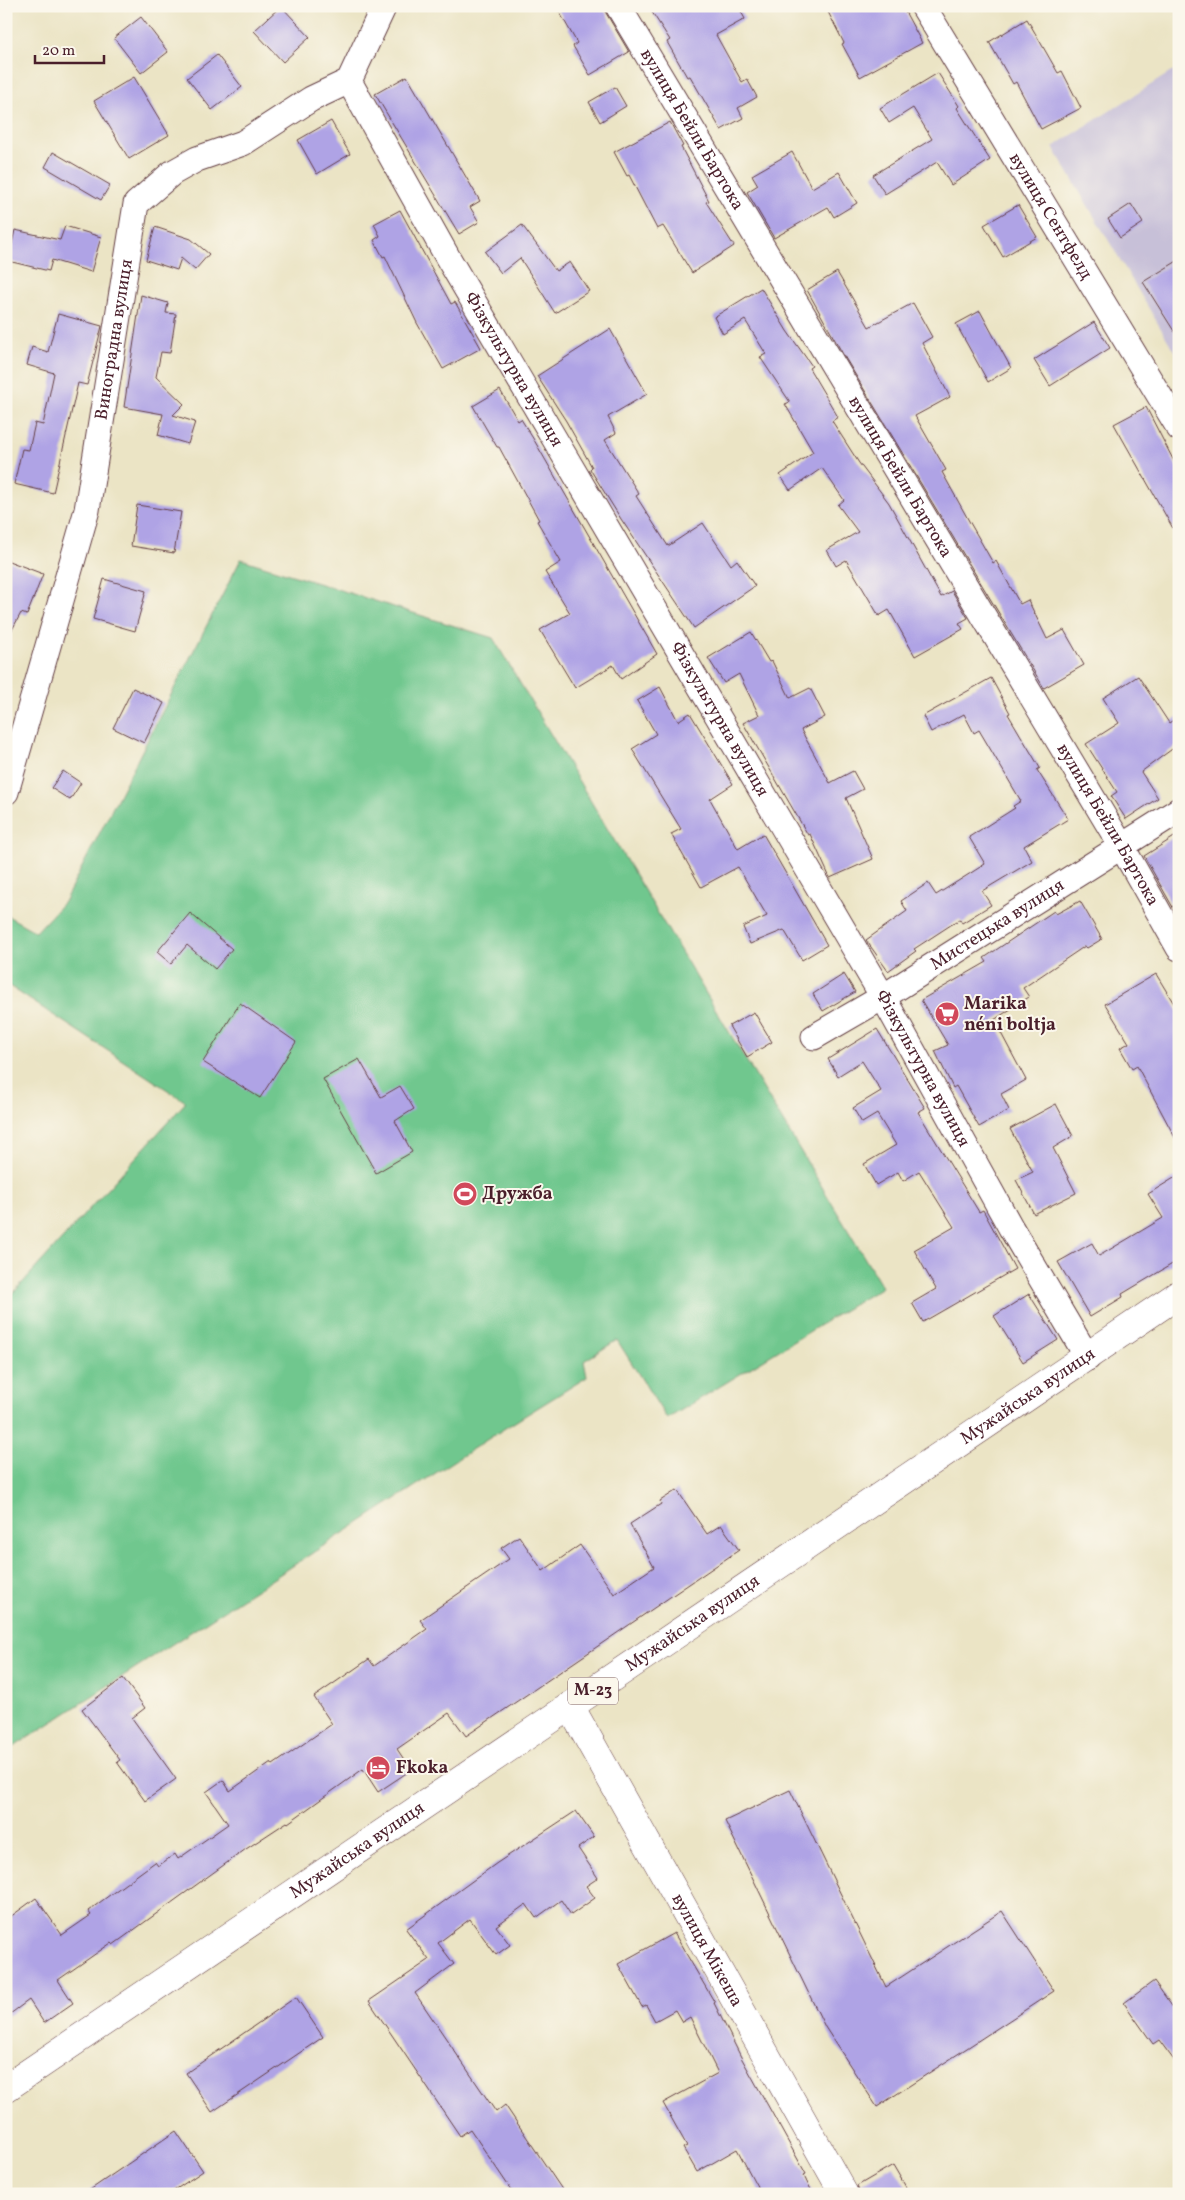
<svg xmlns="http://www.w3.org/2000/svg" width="1185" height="2200" font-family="Vollkorn,serif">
  <rect width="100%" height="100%" fill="#fbf7ec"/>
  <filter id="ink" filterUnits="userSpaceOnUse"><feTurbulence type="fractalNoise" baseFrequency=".02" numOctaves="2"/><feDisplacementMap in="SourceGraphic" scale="10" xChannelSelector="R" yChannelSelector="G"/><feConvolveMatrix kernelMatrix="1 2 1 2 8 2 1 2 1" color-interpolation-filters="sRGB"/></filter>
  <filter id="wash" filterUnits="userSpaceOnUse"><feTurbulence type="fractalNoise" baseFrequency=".0096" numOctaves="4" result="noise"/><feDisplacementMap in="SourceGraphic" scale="20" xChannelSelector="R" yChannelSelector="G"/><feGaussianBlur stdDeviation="1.12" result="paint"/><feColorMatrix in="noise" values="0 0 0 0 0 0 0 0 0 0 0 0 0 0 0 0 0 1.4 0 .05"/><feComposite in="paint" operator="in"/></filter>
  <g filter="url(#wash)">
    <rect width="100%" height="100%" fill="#ebe4c5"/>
    <path fill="#c7c0d8" d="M 1179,67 L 1179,359 L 1053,147 Z"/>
    <path fill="#6fc78e" stroke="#5c735c" d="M 241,559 L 493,638 L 882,1287 L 667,1419 L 617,1340 L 584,1361 L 587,1377 L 502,1430 L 6,1752 L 6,1301 L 186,1102 L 6,984 L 6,915 L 36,932 L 64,902 Z"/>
    <g id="blocks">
      <g fill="#afa3e5">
        <path d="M 281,6 L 310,37 L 283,62 L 254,31 Z"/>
        <path d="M 556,6 L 604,6 L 606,13 L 629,52 L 590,75 L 573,46 L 577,43 Z"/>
        <path d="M 648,6 L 738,6 L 745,19 L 716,35 L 742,82 L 747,79 L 757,97 L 738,108 L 743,118 L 721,130 L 690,76 L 687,77 L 667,42 L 670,40 Z"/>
        <path d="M 825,6 L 902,6 L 922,43 L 860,77 L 842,44 L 844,43 Z"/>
        <path d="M 141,17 L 168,52 L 141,73 L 114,38 Z"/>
        <path d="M 1027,19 L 1058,73 L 1062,71 L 1081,108 L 1041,129 L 1016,82 L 1013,84 L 989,42 Z"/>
        <path d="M 217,55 L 242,87 L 212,110 L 187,78 Z"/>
        <path d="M 938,73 L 959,106 L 957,108 L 990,160 L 951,185 L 937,162 L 885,194 L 873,175 L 932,139 L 913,108 L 889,123 L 880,108 Z"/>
        <path d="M 407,76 L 480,201 L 470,207 L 479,222 L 459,234 L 375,94 Z"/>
        <path d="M 134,77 L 169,135 L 129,159 L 94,101 Z"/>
        <path d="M 615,87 L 626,106 L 600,122 L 589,102 Z"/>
        <path d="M 331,121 L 350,154 L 317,174 L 298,140 Z"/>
        <path d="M 670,122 L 683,146 L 681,147 L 709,201 L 706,202 L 734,246 L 692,273 L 663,226 L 657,229 L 629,175 L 627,176 L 614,152 Z"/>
        <path d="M 53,152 L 110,185 L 101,200 L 45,167 Z"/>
        <path d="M 792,152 L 812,188 L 839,172 L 857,203 L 834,217 L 828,207 L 774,238 L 747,192 L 758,185 L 752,175 Z"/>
        <path d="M 1131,204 L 1143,223 L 1120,238 L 1108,219 Z"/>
        <path d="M 1018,205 L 1037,237 L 1003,257 L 984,225 Z"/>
        <path d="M 400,210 L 451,304 L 455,302 L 481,348 L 443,369 L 417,323 L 385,256 L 383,257 L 374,240 L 380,236 L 374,224 Z"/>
        <path d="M 522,225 L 556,271 L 570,262 L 589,291 L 555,313 L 520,258 L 501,273 L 485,252 Z"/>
        <path d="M 65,226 L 101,237 L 91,272 L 52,260 L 49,271 L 8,261 L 15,230 L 60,240 Z"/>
        <path d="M 155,227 L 191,239 L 209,254 L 195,270 L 181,258 L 177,270 L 146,260 Z"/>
        <path d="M 1179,260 L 1179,339 L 1143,282 Z"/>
        <path d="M 837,272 L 869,327 L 913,303 L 932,337 L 922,343 L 950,397 L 915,416 L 946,470 L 942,472 L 969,521 L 993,563 L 996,561 L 1020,604 L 1028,600 L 1047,639 L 1064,630 L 1084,665 L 1044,688 L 844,356 L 807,290 Z"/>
        <path d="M 761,288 L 787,331 L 812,366 L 809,368 L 838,417 L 832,421 L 859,463 L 889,503 L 941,597 L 952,591 L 968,618 L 959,623 L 963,629 L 915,656 L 889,610 L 879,616 L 846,560 L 836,566 L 827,550 L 858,532 L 838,505 L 844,500 L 822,468 L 790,490 L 780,475 L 813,452 L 785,404 L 790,402 L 760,357 L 766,354 L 745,320 L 723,334 L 714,317 Z"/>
        <path d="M 141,295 L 168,303 L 166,313 L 176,314 L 170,353 L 161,352 L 156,377 L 184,404 L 173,415 L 195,422 L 188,444 L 158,435 L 163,414 L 124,407 Z"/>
        <path d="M 980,311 L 1011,368 L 988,382 L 956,324 Z"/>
        <path d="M 58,314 L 102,326 L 87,385 L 78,383 L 53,493 L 14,484 L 22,449 L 29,450 L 35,423 L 43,425 L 54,373 L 27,365 L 32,347 L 48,352 Z"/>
        <path d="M 1094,322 L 1110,348 L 1050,386 L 1034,360 Z"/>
        <path d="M 610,329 L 647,394 L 608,417 L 616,433 L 605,440 L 639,494 L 636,496 L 668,546 L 703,523 L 731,565 L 737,560 L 755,586 L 694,628 L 621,519 L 590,469 L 592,467 L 566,421 L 537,376 Z"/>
        <path d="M 500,390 L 518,421 L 521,419 L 534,440 L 657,654 L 621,679 L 613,665 L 575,688 L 540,630 L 570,613 L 545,572 L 561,562 L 537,521 L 539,520 L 499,447 L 497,447 L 473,406 Z"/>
        <path d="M 1146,407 L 1179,471 L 1179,539 L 1114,424 Z"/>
        <path d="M 137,505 L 181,512 L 174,553 L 131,546 Z"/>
        <path d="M 6,560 L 43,574 L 27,615 L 21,613 L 6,641 Z"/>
        <path d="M 104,579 L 146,591 L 135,631 L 93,619 Z"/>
        <path d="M 751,632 L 769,662 L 772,661 L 790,698 L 810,688 L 825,717 L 801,730 L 830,783 L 853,771 L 863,789 L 846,798 L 873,859 L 830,878 L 810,834 L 808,835 L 743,723 L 759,715 L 739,674 L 724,683 L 708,658 Z"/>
        <path d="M 1138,676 L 1169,723 L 1179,716 L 1179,744 L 1141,772 L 1158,798 L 1126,819 L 1111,796 L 1117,792 L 1086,744 L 1119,723 L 1103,698 Z"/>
        <path d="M 991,678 L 1010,713 L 1008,714 L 1040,768 L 1037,770 L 1068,819 L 1024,846 L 1032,861 L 982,891 L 991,905 L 962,923 L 960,919 L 914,949 L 916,951 L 888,971 L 866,940 L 907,911 L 901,901 L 928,883 L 936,895 L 985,864 L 969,837 L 1015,808 L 1013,806 L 1021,801 L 979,730 L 974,733 L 964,714 L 931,732 L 923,716 Z"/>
        <path d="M 660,687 L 678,721 L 690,713 L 733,784 L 710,799 L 738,849 L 763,834 L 827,945 L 802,960 L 784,930 L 750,944 L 743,927 L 767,916 L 738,867 L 701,887 L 671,834 L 681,829 L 632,749 L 656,734 L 637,701 Z"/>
        <path d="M 133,688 L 164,703 L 144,743 L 113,728 Z"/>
        <path d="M 63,771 L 81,783 L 70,800 L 51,788 Z"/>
        <path d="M 1179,834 L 1179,918 L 1144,856 Z"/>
        <path d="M 1080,901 L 1102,939 L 1087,948 L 1085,946 L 1023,988 L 1029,997 L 994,1020 L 1026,1080 L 1001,1094 L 1009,1110 L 979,1127 L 956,1086 L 953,1088 L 935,1051 L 948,1045 L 921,1000 L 987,962 L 984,958 L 1054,911 L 1056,914 Z"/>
        <path d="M 190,913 L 232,949 L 215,969 L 187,945 L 171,964 L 157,952 Z"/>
        <path d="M 844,974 L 855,992 L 823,1011 L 813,994 Z"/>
        <path d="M 1156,974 L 1179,1012 L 1179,1145 L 1137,1066 L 1132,1069 L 1120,1048 L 1129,1043 L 1105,1004 Z"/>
        <path d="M 240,1003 L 296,1042 L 260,1098 L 203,1062 Z"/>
        <path d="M 754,1012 L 772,1042 L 747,1057 L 729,1026 Z"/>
        <path d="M 877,1029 L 925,1108 L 918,1112 L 979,1212 L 983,1210 L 1015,1269 L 923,1322 L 912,1303 L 936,1289 L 914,1250 L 954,1227 L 919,1171 L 903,1181 L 898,1172 L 876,1185 L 864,1164 L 896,1145 L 877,1114 L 862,1123 L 853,1108 L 881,1091 L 862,1061 L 838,1076 L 828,1059 Z"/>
        <path d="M 359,1059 L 381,1097 L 400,1086 L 414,1109 L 395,1121 L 412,1152 L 376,1173 L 323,1079 Z"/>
        <path d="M 1056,1104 L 1073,1136 L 1053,1148 L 1076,1193 L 1034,1214 L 1016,1180 L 1033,1172 L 1010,1129 Z"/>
        <path d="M 1179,1175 L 1179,1260 L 1122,1294 L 1123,1297 L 1090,1317 L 1058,1262 L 1092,1243 L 1099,1256 L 1163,1218 L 1148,1194 Z"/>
        <path d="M 1029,1294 L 1058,1340 L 1023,1362 L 994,1316 Z"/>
        <path d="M 677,1490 L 707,1534 L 721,1525 L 739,1550 L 466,1736 L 449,1713 L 397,1749 L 411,1770 L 378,1792 L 363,1769 L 288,1823 L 287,1822 L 246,1849 L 113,1945 L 111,1943 L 58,1980 L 73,2003 L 44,2023 L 29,2000 L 6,2017 L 6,1920 L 36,1898 L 62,1935 L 91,1915 L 88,1911 L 155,1862 L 158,1866 L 175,1854 L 178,1859 L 228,1824 L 206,1792 L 223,1780 L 230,1791 L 271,1762 L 273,1765 L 332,1724 L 314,1697 L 369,1659 L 374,1666 L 427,1629 L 420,1620 L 509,1559 L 501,1548 L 519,1536 L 543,1571 L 580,1545 L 614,1594 L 654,1567 L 630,1524 L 661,1504 L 660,1501 Z"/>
        <path d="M 123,1678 L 145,1708 L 132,1718 L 176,1779 L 145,1801 L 117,1762 L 120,1760 L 82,1709 Z"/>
        <path d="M 790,1790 L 886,1987 L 1002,1911 L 1054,1991 L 877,2107 L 825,2027 L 725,1821 Z"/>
        <path d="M 576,1811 L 594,1837 L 578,1848 L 598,1878 L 586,1886 L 595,1898 L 571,1915 L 561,1900 L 536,1918 L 526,1904 L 496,1926 L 510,1945 L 496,1955 L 470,1919 L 438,1943 L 454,1964 L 415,1993 L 496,2112 L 505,2105 L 565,2194 L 514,2194 L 470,2129 L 460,2136 L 369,2001 L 429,1960 L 406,1929 L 497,1863 Z"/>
        <path d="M 674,1933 L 715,2003 L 714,2003 L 742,2059 L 806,2174 L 804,2175 L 813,2194 L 761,2194 L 737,2149 L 697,2172 L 683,2148 L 687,2146 L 663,2103 L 718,2073 L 690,2017 L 682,2022 L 675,2010 L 655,2021 L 646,2005 L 642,2007 L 618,1964 Z"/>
        <path d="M 1154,1981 L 1179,2016 L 1179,2067 L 1159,2040 L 1153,2044 L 1124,2003 Z"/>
        <path d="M 296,1997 L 323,2037 L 212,2112 L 186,2073 Z"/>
        <path d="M 176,2131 L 203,2171 L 169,2194 L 84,2194 Z"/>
        <path d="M 893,2165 L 910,2194 L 860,2194 L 857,2186 Z"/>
      </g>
    </g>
  </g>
  <g filter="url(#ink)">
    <use href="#blocks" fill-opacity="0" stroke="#623d42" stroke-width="1"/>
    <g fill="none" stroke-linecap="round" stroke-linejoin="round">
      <defs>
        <g id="street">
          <path id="s1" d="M 618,6 L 1122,847 L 1179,948"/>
          <path id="s2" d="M 923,6 L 1179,428"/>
          <path id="s3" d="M 349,81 L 448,258 L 883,997 L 1011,1228 L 1088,1358"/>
          <path id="s4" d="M 6,792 L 87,510 L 136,204 L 172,173 L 197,159 L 243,143 L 311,99 L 349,81 L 384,6"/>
          <path id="s5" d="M 814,1037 L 883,997 L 1179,810"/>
        </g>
        <g id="secondary">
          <path id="s6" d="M 570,1706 L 844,2194"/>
        </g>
        <g id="highway">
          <path id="s7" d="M 6,2088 L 1179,1294"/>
        </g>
      </defs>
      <use href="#street" stroke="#623d42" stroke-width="27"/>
      <use href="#secondary" stroke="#623d42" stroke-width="29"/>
      <use href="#highway" stroke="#623d42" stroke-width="29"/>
      <use href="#street" stroke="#fff" stroke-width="25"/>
      <use href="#secondary" stroke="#fff" stroke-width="28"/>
      <use href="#highway" stroke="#fff" stroke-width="28"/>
    </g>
  </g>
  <defs>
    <symbol id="supermarket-disc" viewBox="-11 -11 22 22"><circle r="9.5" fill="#d1495b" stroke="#fbf7ec"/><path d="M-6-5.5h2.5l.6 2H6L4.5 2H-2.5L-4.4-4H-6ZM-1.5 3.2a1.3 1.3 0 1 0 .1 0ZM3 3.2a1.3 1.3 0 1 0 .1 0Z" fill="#fff"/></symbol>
    <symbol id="stadium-disc" viewBox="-11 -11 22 22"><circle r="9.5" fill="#d1495b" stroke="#fbf7ec"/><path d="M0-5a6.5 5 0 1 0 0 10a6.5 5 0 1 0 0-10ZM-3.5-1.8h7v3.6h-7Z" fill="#fff"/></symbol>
    <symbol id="hotel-disc" viewBox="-11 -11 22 22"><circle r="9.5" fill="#d1495b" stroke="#fbf7ec"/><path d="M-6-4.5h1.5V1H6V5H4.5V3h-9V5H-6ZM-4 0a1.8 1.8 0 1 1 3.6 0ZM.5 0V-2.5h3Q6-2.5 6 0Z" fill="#fff"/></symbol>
  </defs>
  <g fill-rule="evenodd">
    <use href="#supermarket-disc" x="933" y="1000" width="28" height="28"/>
    <use href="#stadium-disc" x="451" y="1180" width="28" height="28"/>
    <use href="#hotel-disc" x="364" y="1754" width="28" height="28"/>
  </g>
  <g text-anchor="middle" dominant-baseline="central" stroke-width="4" stroke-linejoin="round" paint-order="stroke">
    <rect fill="#fbf7ec" stroke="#7f6065" stroke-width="1" x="568" y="1677.5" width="50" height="27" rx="4"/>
    <g font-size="16" font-weight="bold" fill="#4a1f2b">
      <text x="593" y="1691">М-23</text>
    </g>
    <g font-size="18" fill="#4a1f2b" stroke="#fbf7ec">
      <text stroke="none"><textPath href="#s1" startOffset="144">вулиця Бейли Бартока</textPath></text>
      <text stroke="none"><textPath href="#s2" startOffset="246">вулиця Сентфелд</textPath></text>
      <text stroke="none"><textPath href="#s4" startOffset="466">Виноградна вулиця</textPath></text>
      <text stroke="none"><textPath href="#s3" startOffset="332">Фізкультурна вулиця</textPath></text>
      <text stroke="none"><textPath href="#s1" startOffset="549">вулиця Бейли Бартока</textPath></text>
      <text stroke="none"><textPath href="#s3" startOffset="738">Фізкультурна вулиця</textPath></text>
      <text stroke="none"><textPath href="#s1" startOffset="954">вулиця Бейли Бартока</textPath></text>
      <text stroke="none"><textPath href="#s5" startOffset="215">Мистецька вулиця</textPath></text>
      <text stroke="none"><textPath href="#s3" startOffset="1142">Фізкультурна вулиця</textPath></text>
      <text stroke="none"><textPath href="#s7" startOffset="1234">Мужайська вулиця</textPath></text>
      <text stroke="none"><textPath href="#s7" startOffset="829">Мужайська вулиця</textPath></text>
      <text stroke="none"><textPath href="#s7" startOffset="424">Мужайська вулиця</textPath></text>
      <text stroke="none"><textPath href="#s6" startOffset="280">вулиця Мікеша</textPath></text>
    </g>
    <g font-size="18" font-weight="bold" fill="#4a1f2b" stroke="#fbf7ec" text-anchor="start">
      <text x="964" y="1004">Marika<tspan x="964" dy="21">néni boltja</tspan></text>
      <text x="482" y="1194">Дружба</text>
      <text x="396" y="1768">Fkoka</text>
    </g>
  </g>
  <rect width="1185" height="2200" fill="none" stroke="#fbf7ec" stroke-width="25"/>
  <path d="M35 55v8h69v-8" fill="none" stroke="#4a1f2b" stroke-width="2.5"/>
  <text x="42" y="55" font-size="15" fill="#4a1f2b" stroke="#fbf7ec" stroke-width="4" paint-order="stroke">20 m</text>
</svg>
